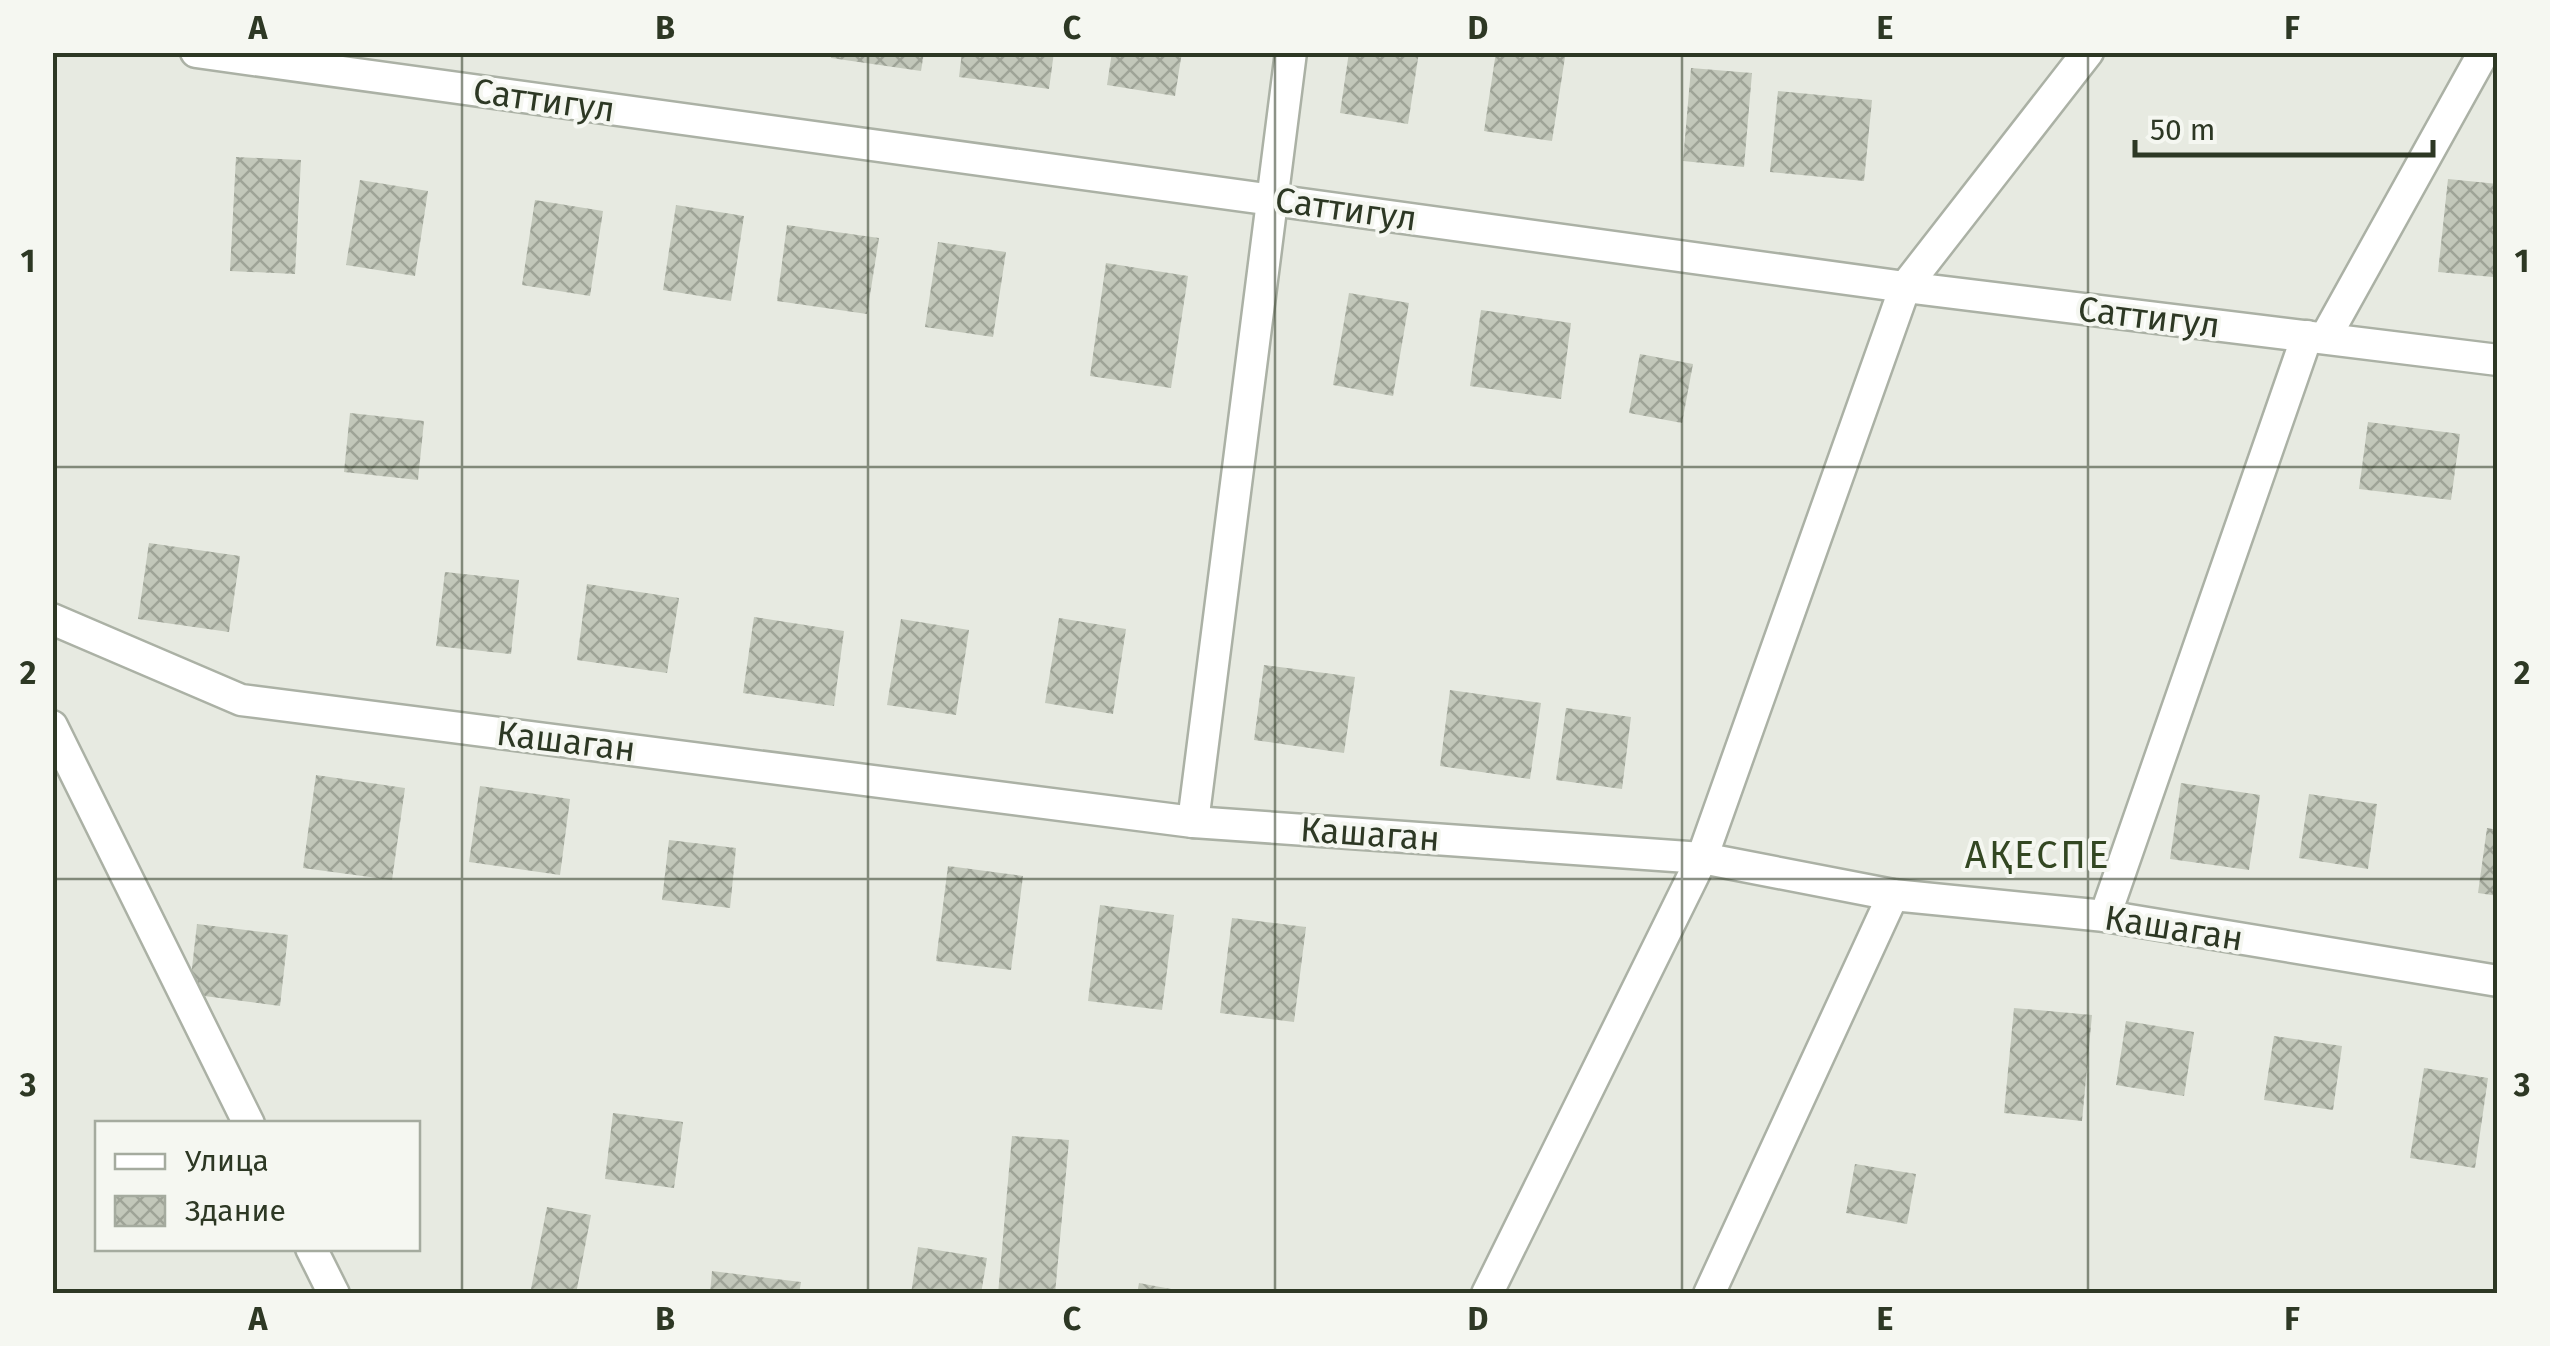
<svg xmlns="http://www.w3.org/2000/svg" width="2550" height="1346" font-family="'Fira Sans',sans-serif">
  <defs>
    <pattern id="building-cross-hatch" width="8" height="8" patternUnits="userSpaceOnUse" patternTransform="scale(2.5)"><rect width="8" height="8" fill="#c2c7ba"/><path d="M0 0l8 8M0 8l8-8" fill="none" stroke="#9ea397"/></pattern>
  </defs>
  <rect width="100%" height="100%" fill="#e7eae1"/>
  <g fill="url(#building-cross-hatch)">
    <path d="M 831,52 L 924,52 L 921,71 L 831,58 Z"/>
    <path d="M 962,52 L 1054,52 L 1049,89 L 959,77 Z"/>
    <path d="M 1112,52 L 1182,52 L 1175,96 L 1107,85 Z"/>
    <path d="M 1349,52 L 1419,52 L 1408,124 L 1340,113 Z"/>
    <path d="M 1496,52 L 1539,52 L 1565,57 L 1552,141 L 1484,131 Z"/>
    <path d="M 1691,68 L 1752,73 L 1744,167 L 1683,161 Z"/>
    <path d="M 1778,91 L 1872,100 L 1864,181 L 1770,172 Z"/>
    <path d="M 236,157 L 301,160 L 295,274 L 230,271 Z"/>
    <path d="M 2448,179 L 2498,184 L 2493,277 L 2438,272 Z"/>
    <path d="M 360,180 L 428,191 L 415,276 L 346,265 Z"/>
    <path d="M 535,200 L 603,211 L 590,296 L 522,285 Z"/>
    <path d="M 676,205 L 744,216 L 731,301 L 663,290 Z"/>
    <path d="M 787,225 L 879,238 L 867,314 L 777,301 Z"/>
    <path d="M 938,242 L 1006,252 L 993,337 L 925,327 Z"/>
    <path d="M 1106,263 L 1188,276 L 1171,388 L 1090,376 Z"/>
    <path d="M 1349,293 L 1409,303 L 1393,396 L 1333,385 Z"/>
    <path d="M 1481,310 L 1571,323 L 1561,399 L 1470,386 Z"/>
    <path d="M 1640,354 L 1693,364 L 1682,423 L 1629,413 Z"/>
    <path d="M 350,413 L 424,421 L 418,480 L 344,472 Z"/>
    <path d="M 2368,422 L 2460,434 L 2451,500 L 2359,489 Z"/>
    <path d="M 149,543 L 240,556 L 229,632 L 138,619 Z"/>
    <path d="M 445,572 L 519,580 L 511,654 L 436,646 Z"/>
    <path d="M 587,584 L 679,598 L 667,673 L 577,660 Z"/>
    <path d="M 754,617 L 844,631 L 834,706 L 743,693 Z"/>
    <path d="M 1059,618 L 1126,629 L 1113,714 L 1045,703 Z"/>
    <path d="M 901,619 L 969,630 L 956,715 L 887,705 Z"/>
    <path d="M 1264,665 L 1355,677 L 1344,753 L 1254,740 Z"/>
    <path d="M 1450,690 L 1541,703 L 1530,779 L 1440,766 Z"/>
    <path d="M 1566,708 L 1631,717 L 1622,789 L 1556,780 Z"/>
    <path d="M 316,775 L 405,788 L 392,880 L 303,868 Z"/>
    <path d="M 2181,783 L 2260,795 L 2249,870 L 2170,859 Z"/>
    <path d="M 480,786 L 570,799 L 560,875 L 469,862 Z"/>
    <path d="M 2309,794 L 2377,804 L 2368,869 L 2299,858 Z"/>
    <path d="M 2487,828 L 2498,830 L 2498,896 L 2478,893 Z"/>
    <path d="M 669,840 L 736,848 L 730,908 L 662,900 Z"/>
    <path d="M 948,866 L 1023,876 L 1011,970 L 936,961 Z"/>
    <path d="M 1100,905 L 1174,915 L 1162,1010 L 1088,1001 Z"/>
    <path d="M 1232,918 L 1306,927 L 1294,1022 L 1220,1013 Z"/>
    <path d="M 197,924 L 288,935 L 280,1006 L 189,994 Z"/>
    <path d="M 2014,1008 L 2092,1015 L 2082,1121 L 2004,1113 Z"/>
    <path d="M 2126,1021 L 2194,1032 L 2184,1096 L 2116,1085 Z"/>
    <path d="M 2274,1036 L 2342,1046 L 2333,1110 L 2264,1100 Z"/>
    <path d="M 2424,1068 L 2488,1078 L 2475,1168 L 2410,1158 Z"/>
    <path d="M 613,1113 L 683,1122 L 674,1188 L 605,1179 Z"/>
    <path d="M 1012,1136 L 1069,1140 L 1055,1294 L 998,1294 Z"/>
    <path d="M 1855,1164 L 1916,1174 L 1907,1224 L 1846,1213 Z"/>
    <path d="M 547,1207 L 591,1215 L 576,1294 L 530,1294 Z"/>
    <path d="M 918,1247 L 987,1258 L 981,1294 L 911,1294 Z"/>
    <path d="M 712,1271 L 801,1282 L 799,1294 L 710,1294 Z"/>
    <path d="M 1139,1283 L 1187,1292 L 1187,1294 L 1137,1294 Z"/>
  </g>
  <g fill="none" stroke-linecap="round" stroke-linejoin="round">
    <defs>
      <g id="minor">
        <path d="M 196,52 L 1905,287 L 2498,360"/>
        <path d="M 2325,338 L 2484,52"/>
        <path d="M 52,619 L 241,700 L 1193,822 L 1702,858 L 1893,895 L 2105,916 L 2498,981"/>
        <path d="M 52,726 L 249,1124"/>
        <path d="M 1193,822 L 1291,52"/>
        <path d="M 2105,916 L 2307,336"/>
        <path d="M 311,1248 L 334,1294"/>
        <path d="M 1487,1294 L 1702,858 L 1905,287 L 2088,52"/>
        <path d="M 1709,1294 L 1893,895"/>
      </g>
    </defs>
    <use href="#minor" stroke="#abb1a5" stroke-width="35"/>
    <use href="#minor" stroke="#fff" stroke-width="30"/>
  </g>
  <path fill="none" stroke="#2d3824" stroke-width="2.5" stroke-opacity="0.55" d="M 462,52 L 462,1294M 868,52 L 868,1294M 1275,52 L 1275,1294M 1682,52 L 1682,1294M 2088,52 L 2088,1294M 52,467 L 2498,467M 52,879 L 2498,879"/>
  <g text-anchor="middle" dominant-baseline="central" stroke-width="8" stroke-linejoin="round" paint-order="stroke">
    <g font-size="35" fill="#2d3824" stroke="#f5f7f1">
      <text transform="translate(544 100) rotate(8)">Саттигул</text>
      <text transform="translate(1346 209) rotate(8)">Саттигул</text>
      <text transform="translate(2149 317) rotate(7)">Саттигул</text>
      <text transform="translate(566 741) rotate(7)">Кашаган</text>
      <text transform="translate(1370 834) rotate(4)">Кашаган</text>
      <text transform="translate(2174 928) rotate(9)">Кашаган</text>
    </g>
    <g font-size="38" letter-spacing="2.5" fill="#334722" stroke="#f5f7f1">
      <text x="2038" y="855">АҚЕСПЕ</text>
    </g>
  </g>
  <rect width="2550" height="1346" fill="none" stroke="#f5f7f1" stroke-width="110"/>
  <rect x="95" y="1121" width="325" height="130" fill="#f5f7f1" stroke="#a5ab9f" stroke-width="2.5"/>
  <rect x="115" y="1154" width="50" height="15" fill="#ffffff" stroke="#a5ab9f" stroke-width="2.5"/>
  <text x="185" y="1171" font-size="30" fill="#2d3824">Улица</text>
  <rect x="115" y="1196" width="50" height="30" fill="url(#building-cross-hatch)" stroke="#a5ab9f" stroke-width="2.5"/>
  <text x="185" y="1221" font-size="30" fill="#2d3824">Здание</text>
  <path d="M2135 140v15h298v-15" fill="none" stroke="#2d3824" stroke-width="5"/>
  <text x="2150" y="140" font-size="30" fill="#2d3824" stroke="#f5f7f1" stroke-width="8" paint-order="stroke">50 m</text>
  <rect x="55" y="55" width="2440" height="1236" fill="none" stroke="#2d3824" stroke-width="4"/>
  <g font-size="32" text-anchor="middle" font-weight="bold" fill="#2d3824">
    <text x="258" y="39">A</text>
    <text x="665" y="39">B</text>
    <text x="1072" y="39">C</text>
    <text x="1478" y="39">D</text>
    <text x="1885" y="39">E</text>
    <text x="2292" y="39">F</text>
    <text x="28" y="272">1</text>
    <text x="2522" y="272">1</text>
    <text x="28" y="684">2</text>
    <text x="2522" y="684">2</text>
    <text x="28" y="1096">3</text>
    <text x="2522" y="1096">3</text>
    <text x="258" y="1330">A</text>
    <text x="665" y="1330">B</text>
    <text x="1072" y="1330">C</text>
    <text x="1478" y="1330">D</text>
    <text x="1885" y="1330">E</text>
    <text x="2292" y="1330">F</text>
  </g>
</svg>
